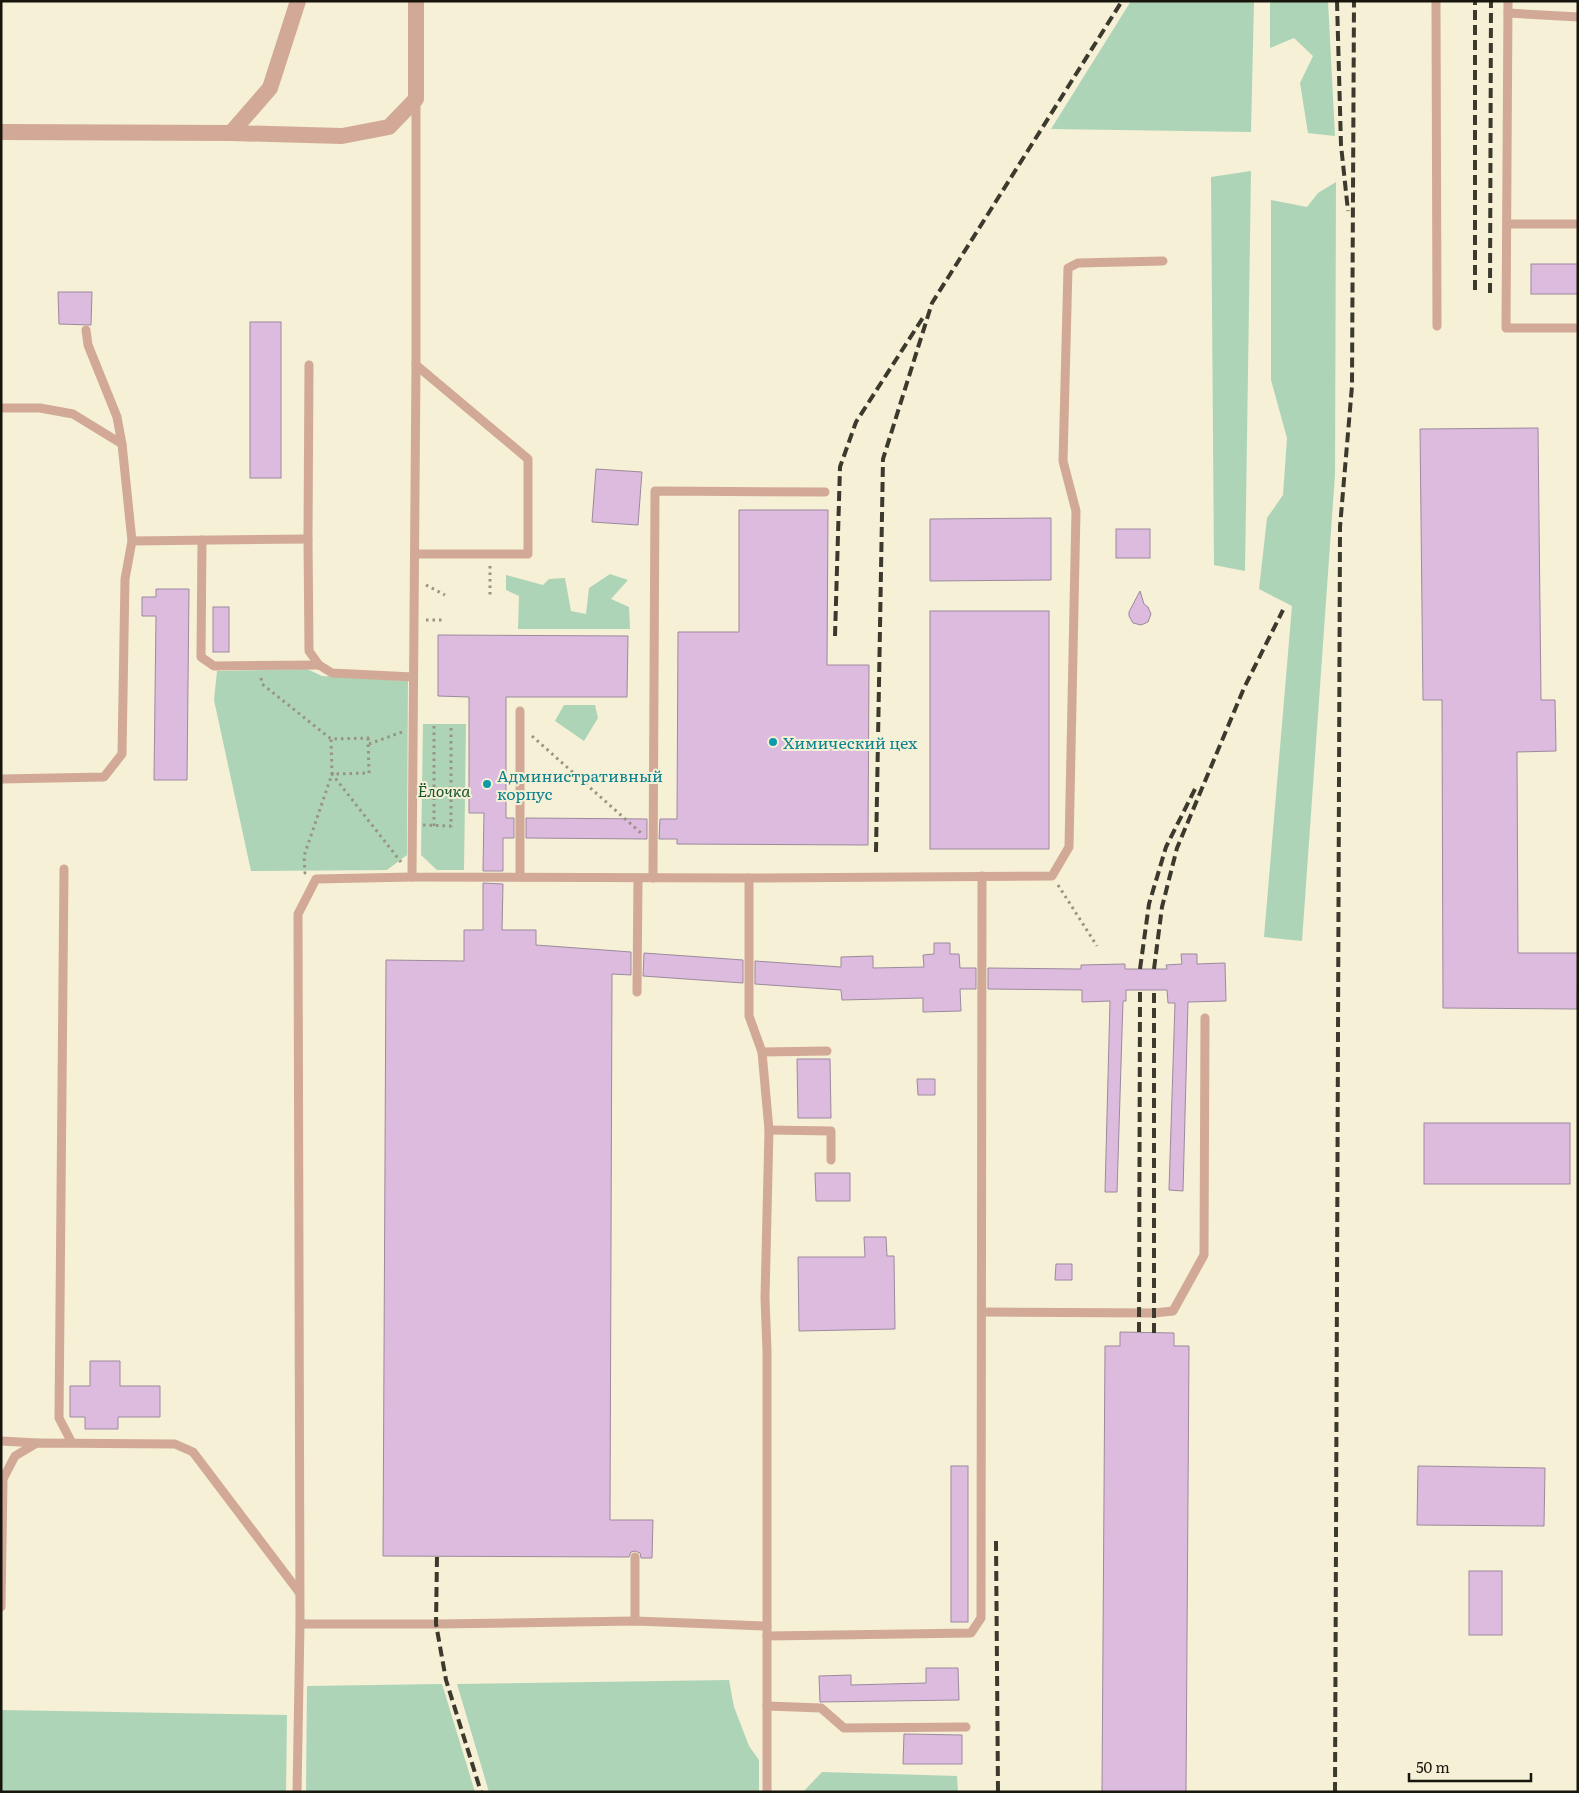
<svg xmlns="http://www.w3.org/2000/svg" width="1579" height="1793" font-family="Literata,serif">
  <rect width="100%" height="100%" fill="#f5f0d6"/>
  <g fill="#add4b6">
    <path d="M 1131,1 L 1254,1 L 1251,132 L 1051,129 Z"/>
    <path d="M 1270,1 L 1328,1 L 1335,136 L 1308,133 L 1300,83 L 1313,56 L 1294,38 L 1270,48 Z"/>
    <path d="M 1251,171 L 1245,571 L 1214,565 L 1211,177 Z"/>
    <path d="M 1336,182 L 1335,474 L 1302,941 L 1264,937 L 1292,606 L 1259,589 L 1267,518 L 1283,495 L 1287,438 L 1271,380 L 1271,200 L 1307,207 L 1318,193 Z"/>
    <path d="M 610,574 L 628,580 L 611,599 L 629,607 L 630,629 L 518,629 L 519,596 L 506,590 L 506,575 L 543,585 L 549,579 L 565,578 L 571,611 L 586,614 L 589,588 Z"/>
    <path d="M 307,669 L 322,676 L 408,681 L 407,855 L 387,870 L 251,871 L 214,700 L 217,671 Z"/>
    <path d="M 564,705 L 595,705 L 598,718 L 584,741 L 555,721 Z"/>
    <path d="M 423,724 L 466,724 L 464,870 L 437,870 L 421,855 Z"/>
    <path d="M 729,1680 L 734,1707 L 749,1746 L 759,1760 L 759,1792 L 489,1792 L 457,1684 Z"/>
    <path d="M 442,1684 L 475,1792 L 306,1792 L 307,1686 Z"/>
    <path d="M 1,1710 L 287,1715 L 286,1792 L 1,1792 Z"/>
    <path d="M 822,1772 L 957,1776 L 958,1792 L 803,1792 Z"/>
  </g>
  <g fill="#ddbbde" stroke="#9c8a9d">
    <rect x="1531" y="264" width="47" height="30"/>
    <path d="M 58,292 L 92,292 L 91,325 L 59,324 Z"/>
    <rect x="250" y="322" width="31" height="156"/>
    <path d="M 1538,428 L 1541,700 L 1555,700 L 1556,751 L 1517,752 L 1518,953 L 1578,953 L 1577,1009 L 1443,1008 L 1442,700 L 1423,700 L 1420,429 Z"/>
    <path d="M 596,469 L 642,472 L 638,525 L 592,522 Z"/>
    <path d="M 739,510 L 828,510 L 827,665 L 869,665 L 868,845 L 677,844 L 677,839 L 659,839 L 660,819 L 677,819 L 678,632 L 739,632 Z"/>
    <path d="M 1051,518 L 1051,580 L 930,581 L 930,519 Z"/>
    <rect x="1116" y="529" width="34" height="29"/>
    <path d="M 156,589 L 189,589 L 187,780 L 154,780 L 156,616 L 142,616 L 142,597 L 156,597 Z"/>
    <path d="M 1140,591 L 1144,604 L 1148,607 L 1151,614 L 1148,622 L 1141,625 L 1133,623 L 1129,616 L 1129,612 Z"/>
    <rect x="213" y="607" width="16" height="45"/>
    <rect x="930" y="611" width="119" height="238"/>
    <path d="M 438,635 L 628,636 L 627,697 L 506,697 L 506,818 L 514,818 L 514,838 L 503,838 L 503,871 L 483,871 L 484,813 L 469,813 L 469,697 L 438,696 Z"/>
    <path d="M 526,818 L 647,819 L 647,839 L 526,838 Z"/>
    <path d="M 483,883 L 503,884 L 502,930 L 536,930 L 536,945 L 631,952 L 631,975 L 612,974 L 610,1520 L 653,1520 L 652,1558 L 641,1558 L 640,1553 L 635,1551 L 631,1552 L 629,1557 L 383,1556 L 386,960 L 464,961 L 464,930 L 483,930 Z"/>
    <path d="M 934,943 L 950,943 L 950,954 L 959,954 L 960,968 L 976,968 L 976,989 L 960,989 L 961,1011 L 923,1012 L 923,998 L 842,1000 L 841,990 L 755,984 L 755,961 L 841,967 L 841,957 L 873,956 L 873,968 L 924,967 L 923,955 L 934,954 Z"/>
    <path d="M 644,953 L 743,960 L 743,983 L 643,976 Z"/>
    <path d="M 1181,954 L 1197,954 L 1197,964 L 1225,963 L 1226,1001 L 1188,1002 L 1183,1191 L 1169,1190 L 1175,1003 L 1168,1003 L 1167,990 L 1126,990 L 1126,1001 L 1123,1001 L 1117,1192 L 1105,1192 L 1110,1001 L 1082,1002 L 1082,990 L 988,989 L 988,968 L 1081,969 L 1081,965 L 1125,964 L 1125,969 L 1167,969 L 1166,965 L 1182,964 Z"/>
    <path d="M 797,1059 L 830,1059 L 831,1118 L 798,1118 Z"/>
    <path d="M 917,1079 L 935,1079 L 935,1095 L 918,1095 Z"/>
    <rect x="1424" y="1123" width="146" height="61"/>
    <path d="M 815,1173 L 850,1173 L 850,1201 L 816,1201 Z"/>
    <path d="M 864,1237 L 886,1237 L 887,1256 L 894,1256 L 895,1329 L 799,1331 L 798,1257 L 865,1257 Z"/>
    <path d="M 1056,1264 L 1072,1264 L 1072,1280 L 1055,1280 Z"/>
    <path d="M 1120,1332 L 1174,1333 L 1174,1346 L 1189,1346 L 1186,1792 L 1102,1792 L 1105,1346 L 1120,1346 Z"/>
    <path d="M 90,1361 L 120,1361 L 120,1386 L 160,1386 L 160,1417 L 118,1417 L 118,1429 L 85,1429 L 85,1417 L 70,1417 L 70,1386 L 90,1386 Z"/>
    <rect x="951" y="1466" width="17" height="156"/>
    <path d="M 1418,1466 L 1545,1468 L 1544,1526 L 1417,1525 Z"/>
    <rect x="1469" y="1571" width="33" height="64"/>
    <path d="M 926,1668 L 958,1668 L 959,1700 L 820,1702 L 819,1676 L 851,1675 L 851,1685 L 926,1683 Z"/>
    <path d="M 904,1734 L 962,1735 L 962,1764 L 903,1764 Z"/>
  </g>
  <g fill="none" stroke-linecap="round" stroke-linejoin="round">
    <g stroke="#989481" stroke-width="3" stroke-dasharray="2.5 4" stroke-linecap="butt">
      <path d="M 490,566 L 490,596"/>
      <path d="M 426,585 L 445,595"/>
      <path d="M 426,620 L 445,620"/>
      <path d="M 261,678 L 262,684 L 331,739"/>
      <path d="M 532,736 L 641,833"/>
      <path d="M 368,738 L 369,773 L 332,774 L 331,739 Z"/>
      <path d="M 369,744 L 402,732"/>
      <path d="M 423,825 L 451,826 L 451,724"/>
      <path d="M 434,826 L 434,724"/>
      <path d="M 306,873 L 305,873 L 304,856 L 332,774 L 401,862"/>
      <path d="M 1058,885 L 1097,946"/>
    </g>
    <g stroke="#d2a997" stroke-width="9">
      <path d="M 1436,1 L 1437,326"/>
      <path d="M 1508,1 L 1506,328 L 1578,328"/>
      <path d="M 1508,13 L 1578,17"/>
      <path d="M 416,99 L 416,365 L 412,877 L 749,878 L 749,1016 L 762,1052 L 769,1130 L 765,1298 L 767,1351 L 767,1792"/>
      <path d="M 1507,224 L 1578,224"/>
      <path d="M 309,365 L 308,539 L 309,651 L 319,665 L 332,673 L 413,677"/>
      <path d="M 1,408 L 40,408 L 73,414 L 122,444"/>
      <path d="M 202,540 L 201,657 L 214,666 L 319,665"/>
      <path d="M 132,541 L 308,539"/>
      <path d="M 415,554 L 528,554 L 528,459 L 416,365"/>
      <path d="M 1,779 L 104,777 L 122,754 L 125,579 L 132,541 L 122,444 L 117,417 L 88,345 L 86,330"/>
      <path d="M 64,869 L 59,1418 L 72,1443"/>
      <path d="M 520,877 L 520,711"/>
      <path d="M 653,878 L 655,491 L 825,492"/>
      <path d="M 749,878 L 1052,876 L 1069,847 L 1076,511 L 1063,461 L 1068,268 L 1078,263 L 1163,261"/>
      <path d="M 637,992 L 638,878"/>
      <path d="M 762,1052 L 827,1051"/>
      <path d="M 769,1130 L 831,1131 L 831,1160"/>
      <path d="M 982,1312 L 1154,1313 L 1173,1311 L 1204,1255 L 1205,1018"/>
      <path d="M 1,1441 L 37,1443"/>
      <path d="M 1,1607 L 3,1479 L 15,1456 L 37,1443 L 175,1444 L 193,1452 L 299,1592"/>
      <path d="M 635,1621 L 635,1557"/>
      <path d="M 300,1624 L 436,1624 L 635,1621 L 767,1626"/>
      <path d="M 767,1636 L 971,1633 L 981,1618 L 982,876"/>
      <path d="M 767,1706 L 821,1708 L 844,1728 L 966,1727"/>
      <path d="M 297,1792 L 300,1624 L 298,914 L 316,879 L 412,877"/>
    </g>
    <g stroke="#d2a997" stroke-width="16">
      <path d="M 1,132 L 231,133 L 270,88 L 298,1"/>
      <path d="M 231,133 L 342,136 L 389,127 L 416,99 L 416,1"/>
    </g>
    <g stroke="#3c392d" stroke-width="4" stroke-dasharray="10 5" stroke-linecap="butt">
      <path d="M 1337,1 L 1341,145 L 1348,211"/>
      <path d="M 1475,290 L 1475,1"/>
      <path d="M 1490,293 L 1491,1"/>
      <path d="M 835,636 L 840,467 L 856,422 L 924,316"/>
      <path d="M 876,852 L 883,459 L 932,303 L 1122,1"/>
      <path d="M 1140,969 L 1149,904 L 1166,847 L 1195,789"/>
      <path d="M 1154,969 L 1162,907 L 1177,848 L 1244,688 L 1283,610"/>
      <path d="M 1139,1332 L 1140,990"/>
      <path d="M 1154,1333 L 1154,990"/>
      <path d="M 996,1541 L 998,1792"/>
      <path d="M 437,1557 L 436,1624 L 446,1680 L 481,1792"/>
      <path d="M 1335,1792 L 1340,527 L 1352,386 L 1354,1"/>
    </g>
  </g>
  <g fill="#0f9aa8" stroke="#f5f0d6" stroke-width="2">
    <circle cx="773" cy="742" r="5"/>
    <circle cx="487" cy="784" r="5"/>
  </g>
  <g text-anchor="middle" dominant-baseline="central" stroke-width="4" stroke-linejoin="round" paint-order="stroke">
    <g font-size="16" fill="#0d838f" stroke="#f5f0d6" text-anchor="start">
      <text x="783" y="742">Химический цех</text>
      <text x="497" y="775">Административный<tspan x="497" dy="18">корпус</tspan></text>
    </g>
    <g font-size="16" font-style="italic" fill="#15552e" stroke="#f5f0d6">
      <text x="444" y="790">Ёлочка</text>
    </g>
  </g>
  <rect width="1579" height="1793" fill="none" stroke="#17150c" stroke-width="5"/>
  <path d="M1409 1773v8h122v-8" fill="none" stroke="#17150c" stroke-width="2.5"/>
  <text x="1416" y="1773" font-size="15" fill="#17150c" stroke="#f5f0d6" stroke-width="4" paint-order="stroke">50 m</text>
</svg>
